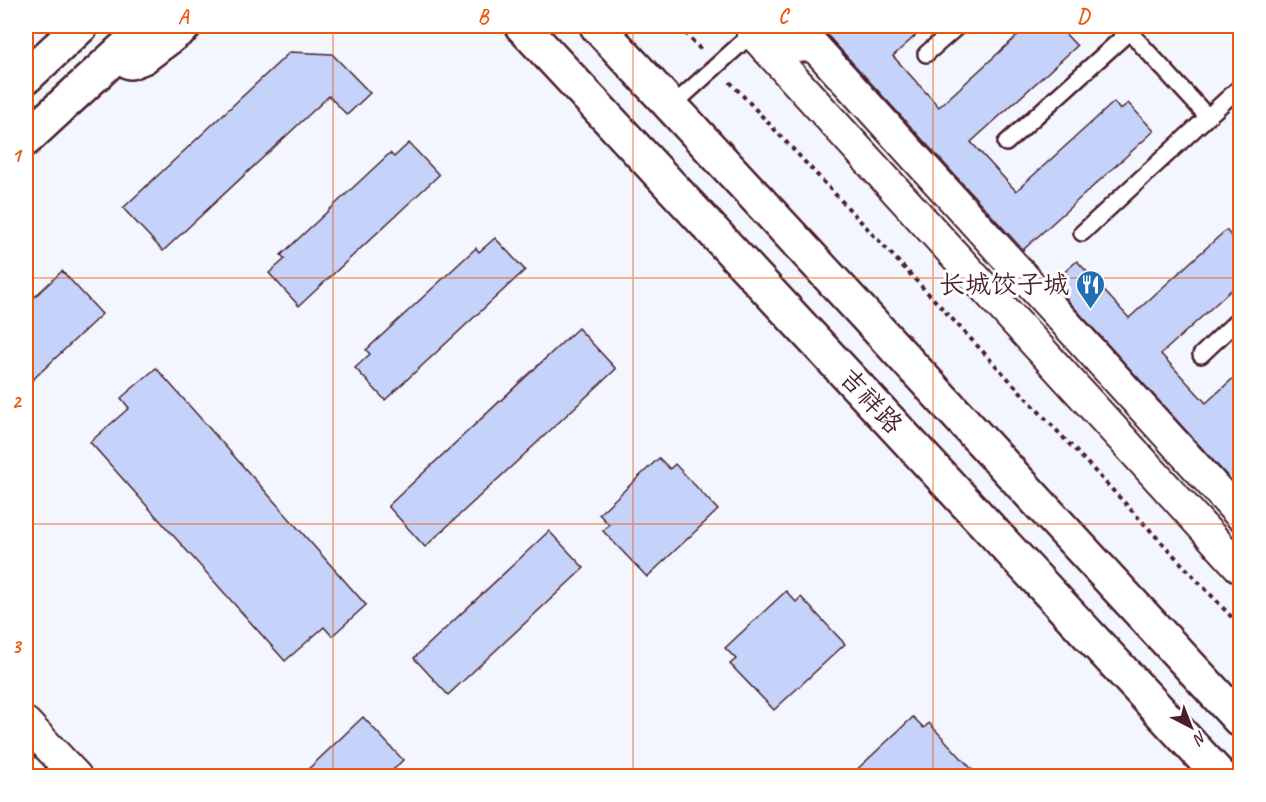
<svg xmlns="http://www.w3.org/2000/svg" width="1266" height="802" font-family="Caveat,'LXGW WenKai TC',sans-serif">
  <rect width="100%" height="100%" fill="#f3f6fe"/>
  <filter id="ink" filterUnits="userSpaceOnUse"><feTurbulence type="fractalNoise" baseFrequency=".0167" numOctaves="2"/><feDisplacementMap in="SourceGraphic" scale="12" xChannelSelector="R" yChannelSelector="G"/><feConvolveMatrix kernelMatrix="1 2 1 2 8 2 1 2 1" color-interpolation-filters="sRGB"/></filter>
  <g filter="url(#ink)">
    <g fill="#c5d2f9" stroke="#4a1f2b" stroke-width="1.5">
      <path d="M 819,26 L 926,26 L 893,56 L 939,107 L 1028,26 L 1058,26 L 1077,46 L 971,142 L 1016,191 L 1114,102 L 1120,110 L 1128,103 L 1154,131 L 1023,250 Z"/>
      <path d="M 290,52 L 332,54 L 370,93 L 347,115 L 329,96 L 163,251 L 123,208 Z"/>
      <path d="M 409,143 L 439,175 L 299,306 L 269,273 L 285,259 L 281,255 L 390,153 L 394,157 Z"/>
      <path d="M 1226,230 L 1240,246 L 1240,282 L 1161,354 L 1206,403 L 1240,372 L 1240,490 L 1052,283 L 1077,261 L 1129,318 Z"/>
      <path d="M 495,238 L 525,270 L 385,400 L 355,368 L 370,354 L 366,350 L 476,248 L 479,252 Z"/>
      <path d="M 62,271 L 102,314 L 26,386 L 26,305 Z"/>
      <path d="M 578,328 L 616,369 L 425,547 L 388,506 Z"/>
      <path d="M 156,368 L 366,605 L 332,636 L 324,627 L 285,661 L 90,442 L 129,408 L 121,398 Z"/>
      <path d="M 659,458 L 670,469 L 675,464 L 718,510 L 647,577 L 603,531 L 609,525 L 599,514 Z"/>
      <path d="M 549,531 L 584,568 L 448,695 L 414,658 Z"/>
      <path d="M 786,591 L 796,602 L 801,597 L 845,644 L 774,710 L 730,664 L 736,659 L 725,648 Z"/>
      <path d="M 363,717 L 403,760 L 386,777 L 300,777 Z"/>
      <path d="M 913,717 L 924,728 L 929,723 L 979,777 L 849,777 Z"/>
    </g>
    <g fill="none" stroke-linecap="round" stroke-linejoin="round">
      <defs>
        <g id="lane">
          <path d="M 1124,26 L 1208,117"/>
          <path d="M 926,54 L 958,26"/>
          <path d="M 672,106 L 756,30"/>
          <path d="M 1006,143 L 1130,31"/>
          <path d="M 1082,233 L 1240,87"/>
          <path d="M 1201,355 L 1240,318"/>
        </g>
        <g id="street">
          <path d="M 770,26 L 790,47 L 814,46 L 1240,515"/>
          <path d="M 752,33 L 1240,568"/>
          <path d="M 26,723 L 76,776"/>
          <path d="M 26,770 L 32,776"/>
        </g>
        <g id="secondary">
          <path d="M 522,26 L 1220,776"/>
          <path d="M 597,26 L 1240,720"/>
          <path d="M 130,62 L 143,57 L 184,26"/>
          <path d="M 26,77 L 81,26"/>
          <path d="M 26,139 L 148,26"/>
        </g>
      </defs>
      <use href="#lane" stroke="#4a1f2b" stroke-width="20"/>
      <use href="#street" stroke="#4a1f2b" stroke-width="34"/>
      <use href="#secondary" stroke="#4a1f2b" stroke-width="38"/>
      <g stroke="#4a1f2b" stroke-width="4" stroke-dasharray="4.5 4.5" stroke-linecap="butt">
        <path d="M 679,26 L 703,52"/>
        <path d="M 730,82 L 1240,626"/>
      </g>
      <use href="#lane" stroke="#fff" stroke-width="15"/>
      <use href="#street" stroke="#fff" stroke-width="30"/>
      <use href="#secondary" stroke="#fff" stroke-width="33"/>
    </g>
  </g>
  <path fill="none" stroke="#e8590c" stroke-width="1.5" stroke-opacity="0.55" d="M 333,26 L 333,776M 633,26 L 633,776M 933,26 L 933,776M 26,278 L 1240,278M 26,524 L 1240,524"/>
  <defs>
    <symbol id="restaurant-pin" viewBox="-11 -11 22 30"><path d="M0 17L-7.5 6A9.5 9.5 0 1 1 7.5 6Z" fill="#1f6fb2" stroke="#fff"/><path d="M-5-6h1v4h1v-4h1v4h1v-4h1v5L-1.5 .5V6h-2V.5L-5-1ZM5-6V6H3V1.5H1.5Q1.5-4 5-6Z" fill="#fff"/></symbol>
  </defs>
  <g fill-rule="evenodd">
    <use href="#restaurant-pin" x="1074" y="268" width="33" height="45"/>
  </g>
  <g text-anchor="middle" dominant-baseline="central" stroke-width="6" stroke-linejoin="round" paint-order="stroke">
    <g font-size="26" fill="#4a1f2b" stroke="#fff" text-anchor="end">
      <text x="1069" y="284">长城饺子城</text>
    </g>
    <g font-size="26" fill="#4a1f2b" stroke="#fff">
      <text transform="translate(871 401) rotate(47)">吉祥路</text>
    </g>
  </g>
  <rect width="1266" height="802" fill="none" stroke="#fff" stroke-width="66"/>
  <g transform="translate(1191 727) rotate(138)" stroke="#ffffff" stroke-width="4.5" paint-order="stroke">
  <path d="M0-4.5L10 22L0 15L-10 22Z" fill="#4a1f2b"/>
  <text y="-9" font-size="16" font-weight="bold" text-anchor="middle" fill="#4a1f2b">N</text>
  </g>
  <rect x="33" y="33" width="1200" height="736" fill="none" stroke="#e8590c" stroke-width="2"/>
  <g font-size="20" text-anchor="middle" font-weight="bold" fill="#e8590c">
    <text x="183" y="23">A</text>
    <text x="483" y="23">B</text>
    <text x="783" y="23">C</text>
    <text x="1083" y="23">D</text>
    <text x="16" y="162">1</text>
    <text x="16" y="408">2</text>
    <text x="16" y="653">3</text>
  </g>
</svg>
